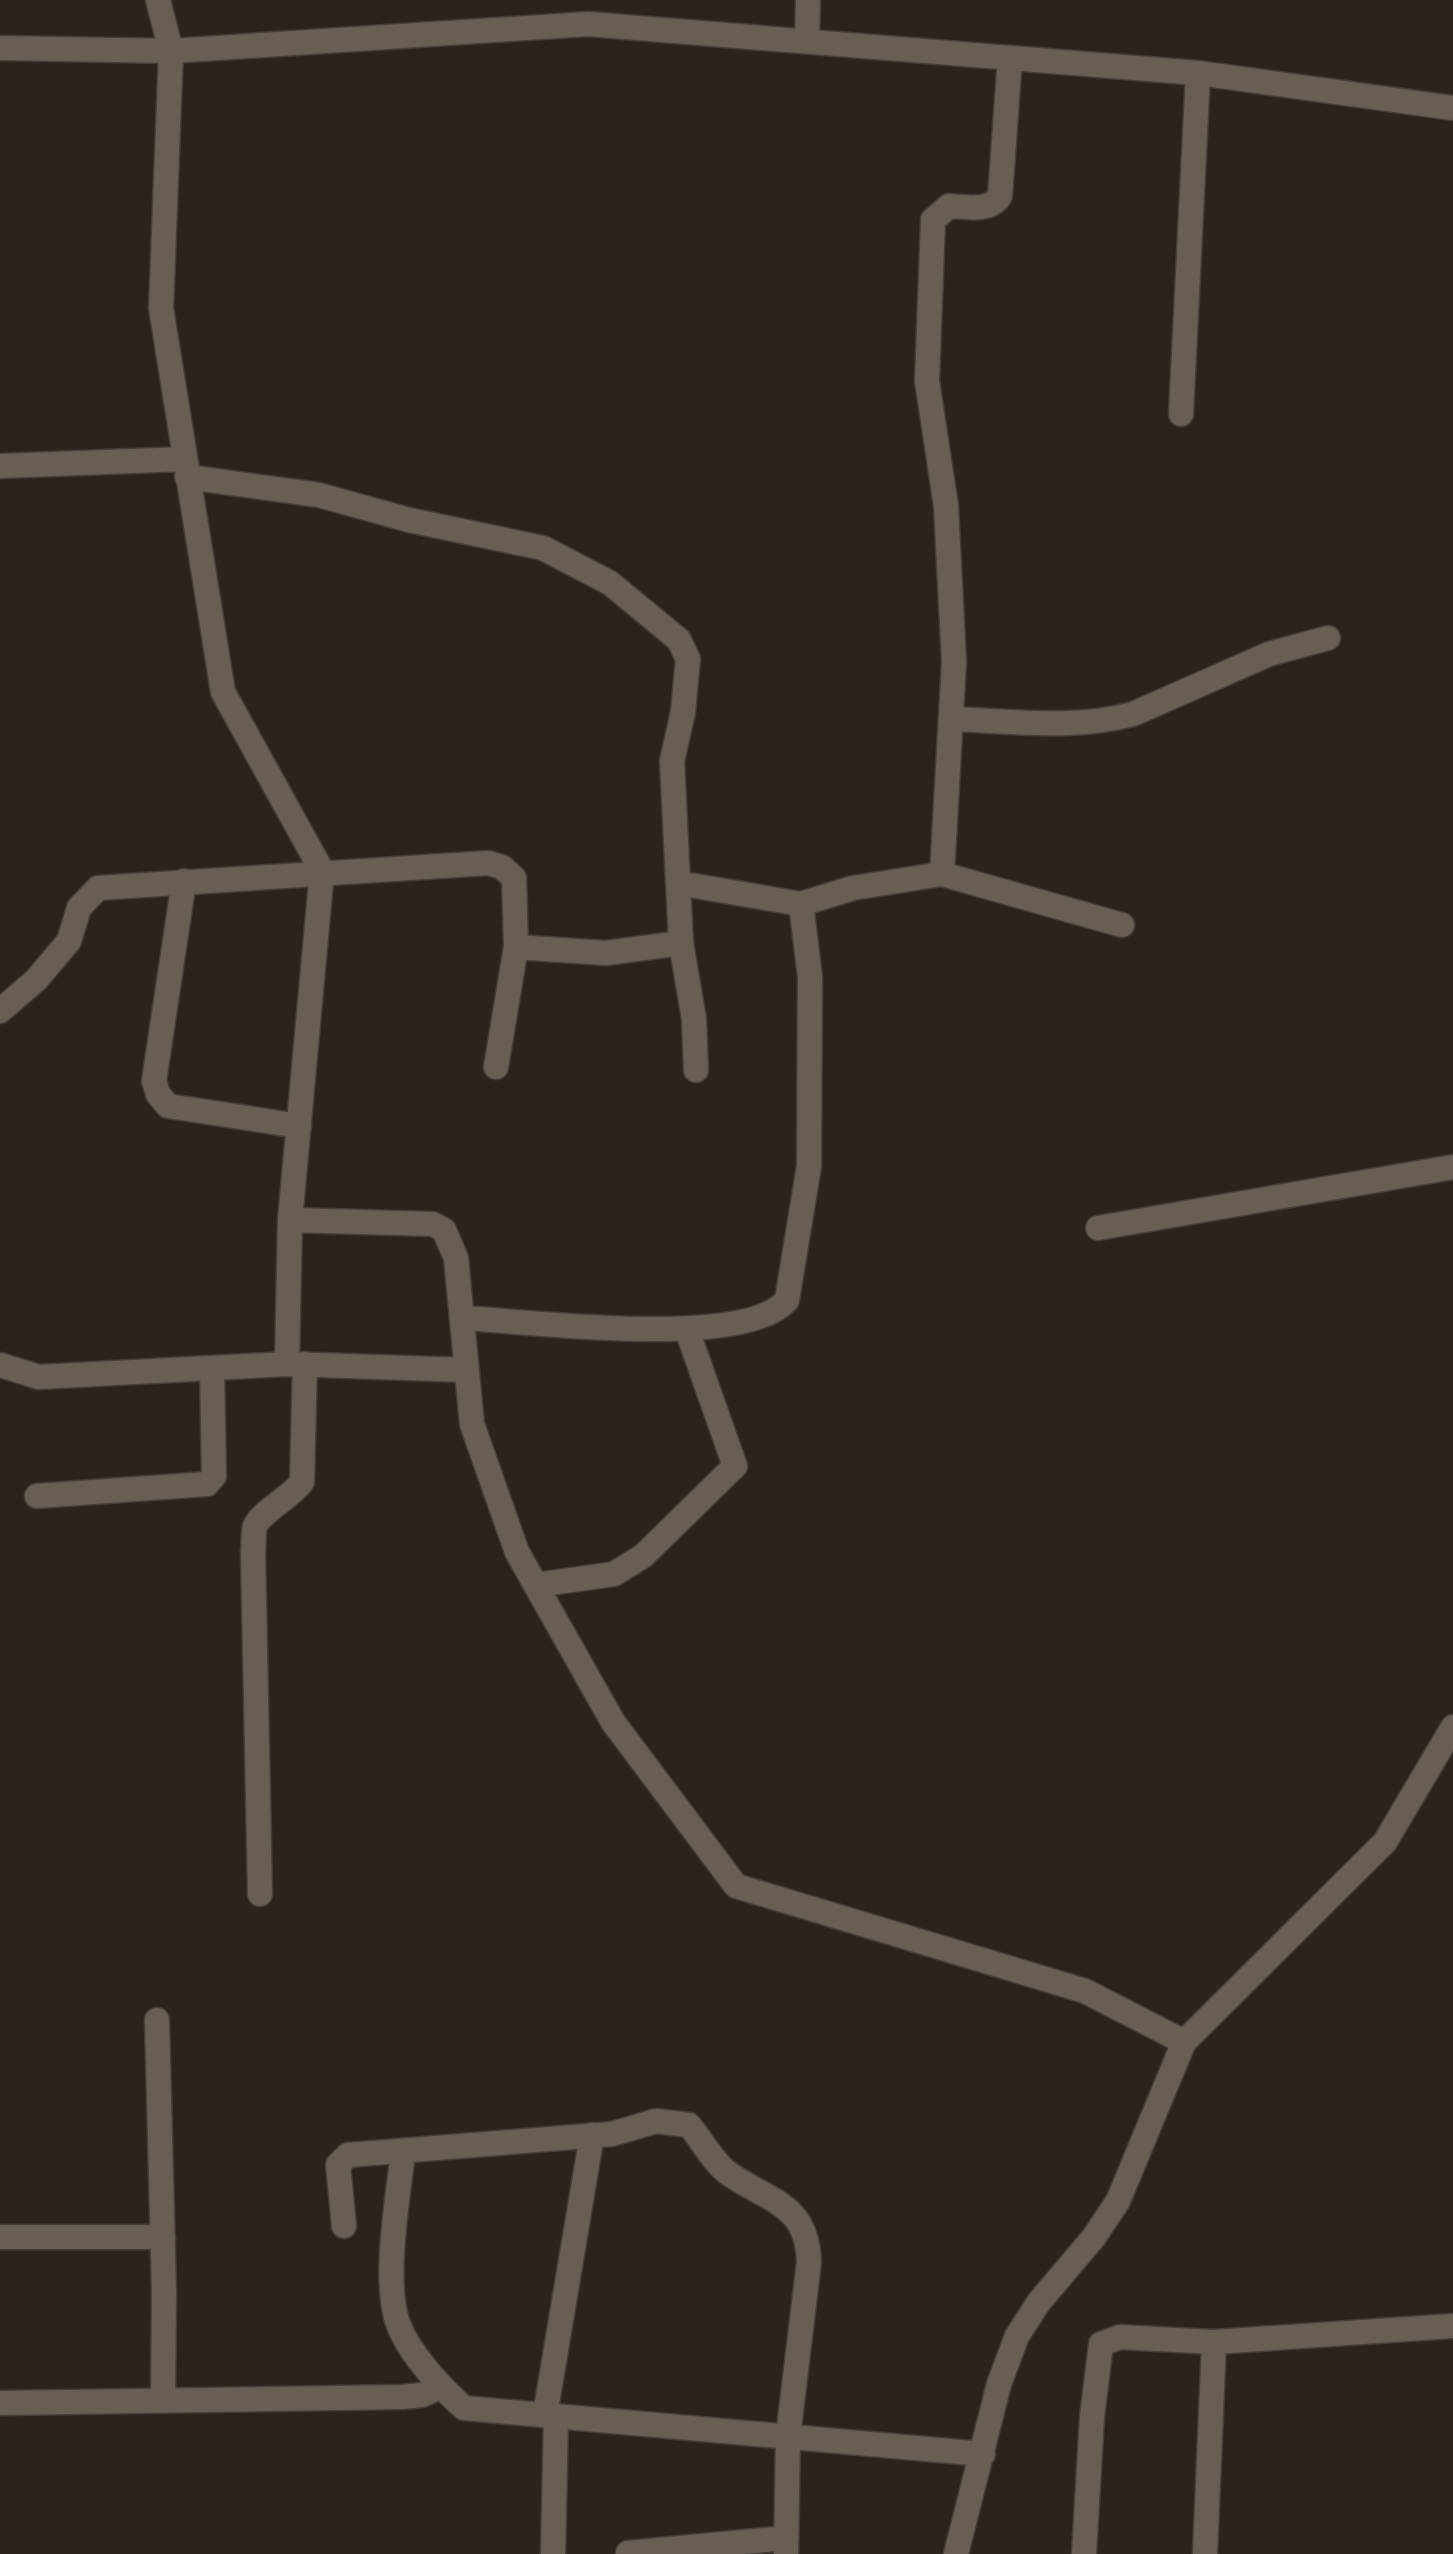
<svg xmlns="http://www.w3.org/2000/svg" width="1453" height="2554" font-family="'Noto Sans',sans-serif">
  <rect width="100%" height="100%" fill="#2b241b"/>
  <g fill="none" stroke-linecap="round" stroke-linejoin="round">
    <defs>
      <path id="lane" d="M 1181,414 L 1198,73"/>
      <g id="street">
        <path d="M 158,0 L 171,51 L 161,308 L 223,692 L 322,871 L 290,1220 L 287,1364"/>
        <path d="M 807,41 L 808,0"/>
        <path d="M 0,466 L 185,459"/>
        <path d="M 187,477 L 319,495 L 409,520 L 543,548 L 610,583 L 679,640 L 688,659 L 683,712 L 672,761 L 681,943 L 694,1019 L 696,1070"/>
        <path d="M 951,719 C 1012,721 1074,730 1133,714 L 1269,654 L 1328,638"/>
        <path d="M 942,874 L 954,662 L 946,506 L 927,381 L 933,220 L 949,206 C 967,207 990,212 1000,196 L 1010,58"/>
        <path d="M 184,881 L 154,1081 L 158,1094 L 168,1106 L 299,1126"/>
        <path d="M 678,883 L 801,904 L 853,888 L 942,874 L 1122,925"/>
        <path d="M 516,947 L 606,953 L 681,943"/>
        <path d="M 0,1011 L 36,980 L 69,941 L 79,908 L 98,888 L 488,863 L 502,867 L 514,878 L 516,947 L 496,1067"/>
        <path d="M 290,1220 L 433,1224 L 444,1230 L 456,1258 L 472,1424 L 517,1552 L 613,1722 L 736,1886 L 1085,1991 L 1184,2042"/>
        <path d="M 1098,1228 L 1453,1167"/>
        <path d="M 462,1318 C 528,1321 745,1350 787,1300 L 809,1166 L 810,977 L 801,904"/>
        <path d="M 0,1365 L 39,1377 L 287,1364 L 467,1370"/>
        <path d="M 37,1496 L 207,1484 L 214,1476 L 212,1368"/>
        <path d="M 536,1585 L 614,1574 L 643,1556 L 735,1466 L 687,1330"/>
        <path d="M 260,1894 L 253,1552 C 254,1545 253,1533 255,1526 C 262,1511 290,1498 302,1482 L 305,1364"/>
        <path d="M 157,2020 L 164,2293 L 163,2400"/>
        <path d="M 403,2152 C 398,2198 382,2284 399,2326 C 410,2354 441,2388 464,2408 L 983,2454"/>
        <path d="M 344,2226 L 338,2165 L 348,2155 L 612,2134 L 656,2121 L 689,2125 C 701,2139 713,2162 728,2173 C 769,2202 807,2203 809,2262 L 788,2436 L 786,2554"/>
        <path d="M 0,2237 L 163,2237"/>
        <path d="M 0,2403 L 402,2397 L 422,2395 L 440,2387"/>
        <path d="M 545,2415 L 592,2135"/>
        <path d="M 628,2553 L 786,2538"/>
        <path d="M 553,2554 L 556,2416"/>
        <path d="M 956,2554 L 999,2384 L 1017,2336 L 1039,2302 L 1094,2237 L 1118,2201 L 1184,2042 L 1385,1842 L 1453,1727"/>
        <path d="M 1084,2554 L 1092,2417 L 1101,2344 L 1120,2337 L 1214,2342"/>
        <path d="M 1205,2554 L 1214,2342 L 1453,2326"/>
      </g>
      <path id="secondary" d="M 0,48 L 171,51 L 588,24 L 1198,73 L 1453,108"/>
    </defs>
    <use href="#lane" stroke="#443e38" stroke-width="27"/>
    <use href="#street" stroke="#443e38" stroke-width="27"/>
    <use href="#secondary" stroke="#443e38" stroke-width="27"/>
    <use href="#lane" stroke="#675e54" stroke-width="24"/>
    <use href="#street" stroke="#675e54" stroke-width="24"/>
    <use href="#secondary" stroke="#675e54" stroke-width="24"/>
  </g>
</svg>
